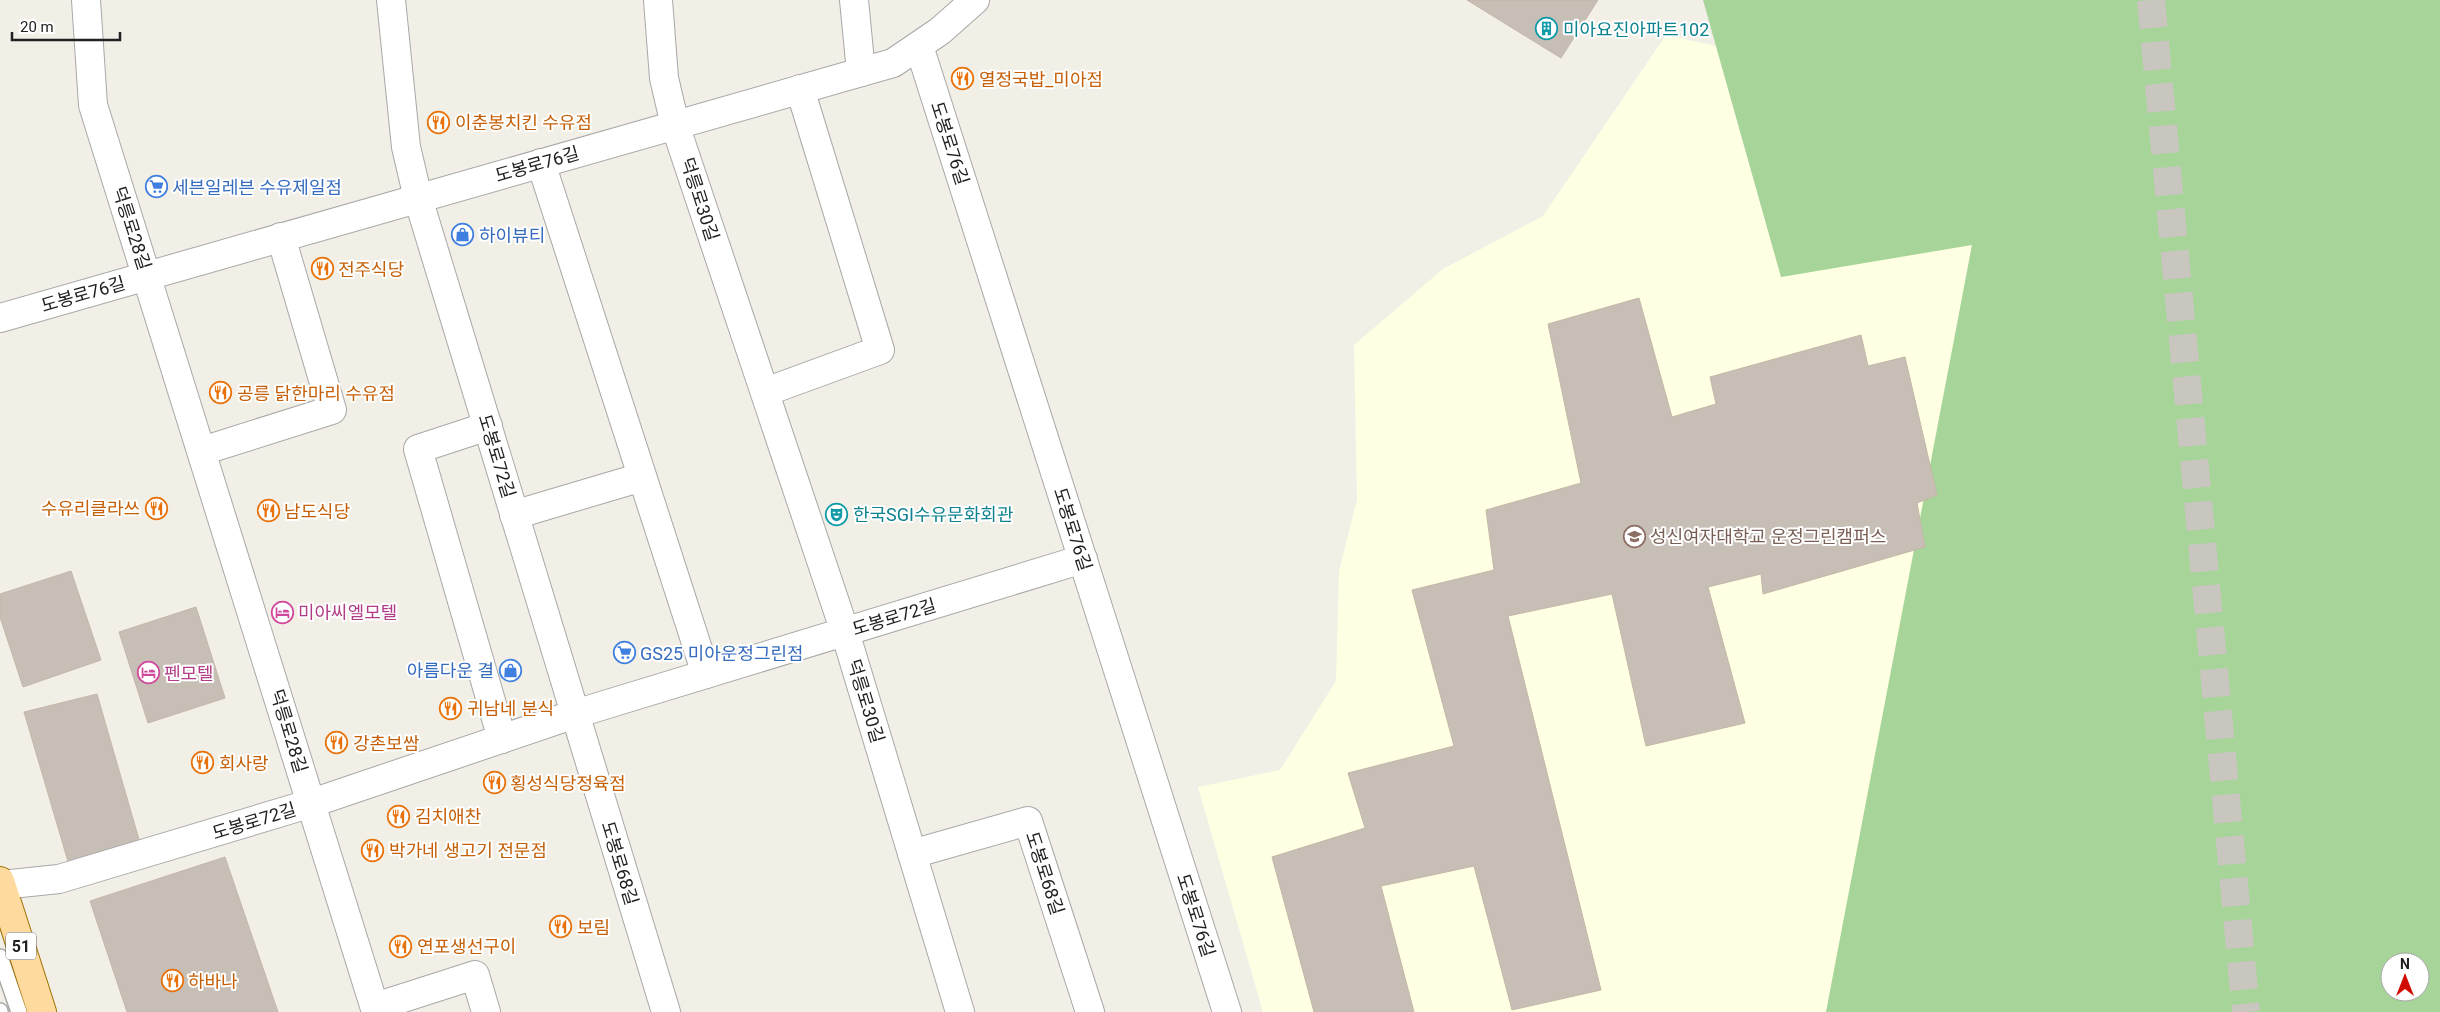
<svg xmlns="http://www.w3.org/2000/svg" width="2440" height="1012" font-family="Roboto,'Noto Sans KR',sans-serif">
  <rect width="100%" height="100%" fill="#f2efe7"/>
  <path fill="#feffe3" d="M 1666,35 L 1716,46 L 1781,277 L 1972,244 L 1833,1012 L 1263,1012 L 1198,787 L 1280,770 L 1336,681 L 1339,571 L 1357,500 L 1354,345 L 1443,269 L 1543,216 Z"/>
  <path fill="#a7d499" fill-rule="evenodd" d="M 1703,0 L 2440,0 L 2440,1012 L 1826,1012 L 1972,245 L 1781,277 ZM 2390,962 L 2420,962 L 2420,992 L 2390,992 Z"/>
  <g fill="#c7beb6" stroke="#c5b6a8">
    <path d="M 1467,0 L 1598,0 L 1561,58 Z"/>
    <path d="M 1639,298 L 1672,417 L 1716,404 L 1710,377 L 1861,335 L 1868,366 L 1905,357 L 1937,495 L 1917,503 L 1925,547 L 1763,594 L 1761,574 L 1708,587 L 1745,723 L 1646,746 L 1612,594 L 1508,616 L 1601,990 L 1512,1010 L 1474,866 L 1381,886 L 1414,1012 L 1314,1012 L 1272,857 L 1365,828 L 1348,773 L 1454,746 L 1412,590 L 1494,570 L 1486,510 L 1581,483 L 1548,324 Z"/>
    <path d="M 71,571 L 101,660 L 23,687 L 0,617 L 0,594 Z"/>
    <path d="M 196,607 L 225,698 L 148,723 L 119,632 Z"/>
    <path d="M 97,694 L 140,843 L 69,865 L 24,712 Z"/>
    <path d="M 225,857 L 278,1012 L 127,1012 L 90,901 Z"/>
  </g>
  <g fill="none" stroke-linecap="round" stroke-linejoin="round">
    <path stroke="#c8c6bf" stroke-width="28" stroke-dasharray="28 14" stroke-linecap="butt" d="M 2151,0 L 2246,1012"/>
    <defs>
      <g id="lane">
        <path d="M 0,957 L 19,1012"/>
        <path d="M 0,1011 L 0,1012"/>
      </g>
      <g id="street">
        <path d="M 86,0 L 93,105 L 376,1012"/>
        <path d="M 391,0 L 406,147 L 418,198 L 666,1012"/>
        <path d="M 658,0 L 664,78 L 675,125 L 845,632 L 960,1012"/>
        <path d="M 854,0 L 861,72"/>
        <path d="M 919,46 L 1227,1012"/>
        <path d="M 541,163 L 706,674"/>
        <path d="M 0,318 L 893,63 L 940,31 L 975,0"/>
        <path d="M 765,392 L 880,350 L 800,89"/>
        <path d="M 488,426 L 418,449 L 502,739"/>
        <path d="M 202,451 L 332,410 L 281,237"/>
        <path d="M 514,515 L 642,477"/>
        <path d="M 912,854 L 1028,821 L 1090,1012"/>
        <path d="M 1,885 L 59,879 L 312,803 L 575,714 L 1083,559"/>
        <path d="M 375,1007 L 475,975 L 486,1012"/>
      </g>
      <path id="primary" d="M 0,881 L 42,1012"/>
    </defs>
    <use href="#lane" stroke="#a8a8a8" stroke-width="18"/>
    <use href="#street" stroke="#a8a8a8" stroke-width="30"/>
    <use href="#primary" stroke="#9e7200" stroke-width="30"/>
    <use href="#lane" stroke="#fff" stroke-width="15"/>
    <use href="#street" stroke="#fff" stroke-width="28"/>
    <use href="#primary" stroke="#ffda9f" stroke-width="28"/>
  </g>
  <defs>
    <symbol id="building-ring" viewBox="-11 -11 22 22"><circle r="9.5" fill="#fff" stroke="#0f9aa8" stroke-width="1.5"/><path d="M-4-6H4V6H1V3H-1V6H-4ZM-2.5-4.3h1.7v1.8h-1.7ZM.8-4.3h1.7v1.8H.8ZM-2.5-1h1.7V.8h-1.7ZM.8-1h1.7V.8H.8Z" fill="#0f9aa8"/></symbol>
    <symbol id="restaurant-ring" viewBox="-11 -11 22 22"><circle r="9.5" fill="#fff" stroke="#e8710a" stroke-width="1.5"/><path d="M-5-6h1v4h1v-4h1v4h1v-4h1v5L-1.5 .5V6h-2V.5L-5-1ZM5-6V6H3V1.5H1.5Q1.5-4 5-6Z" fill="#e8710a"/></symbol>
    <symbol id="supermarket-ring" viewBox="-11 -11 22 22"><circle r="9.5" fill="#fff" stroke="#3f7fe0" stroke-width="1.5"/><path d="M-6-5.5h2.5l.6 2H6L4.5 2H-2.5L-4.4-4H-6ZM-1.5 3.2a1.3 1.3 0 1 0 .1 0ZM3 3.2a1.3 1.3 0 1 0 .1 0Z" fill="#3f7fe0"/></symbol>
    <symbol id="shop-ring" viewBox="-11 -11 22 22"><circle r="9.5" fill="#fff" stroke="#3f7fe0" stroke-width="1.5"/><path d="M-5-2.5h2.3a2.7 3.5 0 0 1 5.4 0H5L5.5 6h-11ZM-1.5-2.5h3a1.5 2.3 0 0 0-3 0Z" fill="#3f7fe0"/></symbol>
    <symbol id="theatre-ring" viewBox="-11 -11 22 22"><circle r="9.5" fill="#fff" stroke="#0f9aa8" stroke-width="1.5"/><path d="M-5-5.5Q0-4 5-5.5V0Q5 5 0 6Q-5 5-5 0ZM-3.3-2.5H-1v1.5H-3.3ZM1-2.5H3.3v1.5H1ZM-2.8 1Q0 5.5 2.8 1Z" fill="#0f9aa8"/></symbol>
    <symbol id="university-ring" viewBox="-11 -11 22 22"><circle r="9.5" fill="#fff" stroke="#8d6e63" stroke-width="1.5"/><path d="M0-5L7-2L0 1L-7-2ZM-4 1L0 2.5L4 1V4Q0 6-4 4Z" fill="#8d6e63"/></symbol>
    <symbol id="hotel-ring" viewBox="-11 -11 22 22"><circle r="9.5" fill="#fff" stroke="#d1479c" stroke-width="1.5"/><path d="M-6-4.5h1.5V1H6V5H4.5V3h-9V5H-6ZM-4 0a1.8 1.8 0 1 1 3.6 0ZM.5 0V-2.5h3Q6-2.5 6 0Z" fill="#d1479c"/></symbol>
  </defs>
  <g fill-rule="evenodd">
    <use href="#building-ring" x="1534" y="16" width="25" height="25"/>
    <use href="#restaurant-ring" x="950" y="66" width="25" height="25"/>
    <use href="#restaurant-ring" x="426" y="110" width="25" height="25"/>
    <use href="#supermarket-ring" x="144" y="174" width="25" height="25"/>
    <use href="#shop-ring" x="450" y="222" width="25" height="25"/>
    <use href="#restaurant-ring" x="310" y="256" width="25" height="25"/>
    <use href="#restaurant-ring" x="208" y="380" width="25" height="25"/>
    <use href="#restaurant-ring" x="144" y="496" width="25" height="25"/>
    <use href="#restaurant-ring" x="256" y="498" width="25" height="25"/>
    <use href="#theatre-ring" x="824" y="502" width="25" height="25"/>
    <use href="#university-ring" x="1622" y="524" width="25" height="25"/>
    <use href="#hotel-ring" x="270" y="600" width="25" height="25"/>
    <use href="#supermarket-ring" x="612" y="640" width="25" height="25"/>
    <use href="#shop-ring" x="498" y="658" width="25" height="25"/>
    <use href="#hotel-ring" x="136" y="660" width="25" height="25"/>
    <use href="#restaurant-ring" x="438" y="696" width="25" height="25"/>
    <use href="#restaurant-ring" x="324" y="730" width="25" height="25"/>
    <use href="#restaurant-ring" x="190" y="750" width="25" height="25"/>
    <use href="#restaurant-ring" x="482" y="770" width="25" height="25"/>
    <use href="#restaurant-ring" x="386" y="804" width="25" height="25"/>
    <use href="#restaurant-ring" x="360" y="838" width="25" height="25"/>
    <use href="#restaurant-ring" x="548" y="914" width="25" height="25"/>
    <use href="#restaurant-ring" x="388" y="934" width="25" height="25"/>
    <use href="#restaurant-ring" x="160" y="968" width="25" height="25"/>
  </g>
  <g text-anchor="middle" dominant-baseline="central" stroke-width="4" stroke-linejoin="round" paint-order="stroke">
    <rect fill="#fff" stroke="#646464" stroke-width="1" x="6" y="932.5" width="30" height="27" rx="4"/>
    <g font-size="16" font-weight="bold" fill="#212121">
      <text x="21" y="946">51</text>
    </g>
    <g font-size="18" fill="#0d838f" stroke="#fff" text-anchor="start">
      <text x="1563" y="29">미아요진아파트102</text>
      <text x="853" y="514">한국SGI수유문화회관</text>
    </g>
    <g font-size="18" fill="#c56008" stroke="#fff" text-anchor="start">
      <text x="979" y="79">열정국밥_미아점</text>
      <text x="455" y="122">이춘봉치킨 수유점</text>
      <text x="338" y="269">전주식당</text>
      <text x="237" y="393">공릉 닭한마리 수유점</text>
      <text x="140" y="508" text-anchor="end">수유리클라쓰</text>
      <text x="284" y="511">남도식당</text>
      <text x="467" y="708">귀남네 분식</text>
      <text x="353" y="743">강촌보쌈</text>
      <text x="219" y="763">회사랑</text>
      <text x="510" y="783">횡성식당정육점</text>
      <text x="415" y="816">김치애찬</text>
      <text x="389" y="850">박가네 생고기 전문점</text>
      <text x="577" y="927">보림</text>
      <text x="417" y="946">연포생선구이</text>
      <text x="188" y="981">하바나</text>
    </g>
    <g font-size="18" fill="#212121" stroke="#fff">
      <text transform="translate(950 143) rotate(72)">도봉로76길</text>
      <text transform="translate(537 164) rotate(-16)">도봉로76길</text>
      <text transform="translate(700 199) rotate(72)">덕릉로30길</text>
      <text transform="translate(132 228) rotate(72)">덕릉로28길</text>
      <text transform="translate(83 294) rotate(-16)">도봉로76길</text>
      <text transform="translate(497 456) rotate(73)">도봉로72길</text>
      <text transform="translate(1073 529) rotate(72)">도봉로76길</text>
      <text transform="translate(894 617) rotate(-17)">도봉로72길</text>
      <text transform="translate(866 701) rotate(73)">덕릉로30길</text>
      <text transform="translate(289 731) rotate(73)">덕릉로28길</text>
      <text transform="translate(254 821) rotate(-17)">도봉로72길</text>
      <text transform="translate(620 863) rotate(73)">도봉로68길</text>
      <text transform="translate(1045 873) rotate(72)">도봉로68길</text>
      <text transform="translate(1196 915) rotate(72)">도봉로76길</text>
    </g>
    <g font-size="18" fill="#366cbe" stroke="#fff" text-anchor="start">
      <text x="172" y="187">세븐일레븐 수유제일점</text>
      <text x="479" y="235">하이뷰티</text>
      <text x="640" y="653">GS25 미아운정그린점</text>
      <text x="494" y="670" text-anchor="end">아름다운 결</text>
    </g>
    <g font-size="18" fill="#785e54" stroke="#fff" text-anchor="start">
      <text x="1650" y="536">성신여자대학교 운정그린캠퍼스</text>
    </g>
    <g font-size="18" fill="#b23c85" stroke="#fff" text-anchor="start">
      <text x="298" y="612">미아씨엘모텔</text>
      <text x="164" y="673">펜모텔</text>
    </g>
  </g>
  <g transform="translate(2405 977)"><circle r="24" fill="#ffffff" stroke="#a6a6a6"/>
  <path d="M0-4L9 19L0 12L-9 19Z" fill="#d20b00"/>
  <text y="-8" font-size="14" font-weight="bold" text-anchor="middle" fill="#212121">N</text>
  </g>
  <path d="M12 32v8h108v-8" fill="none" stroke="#212121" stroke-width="2.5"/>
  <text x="20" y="32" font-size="15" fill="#212121" stroke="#ffffff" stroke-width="4" paint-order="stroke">20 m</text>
</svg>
